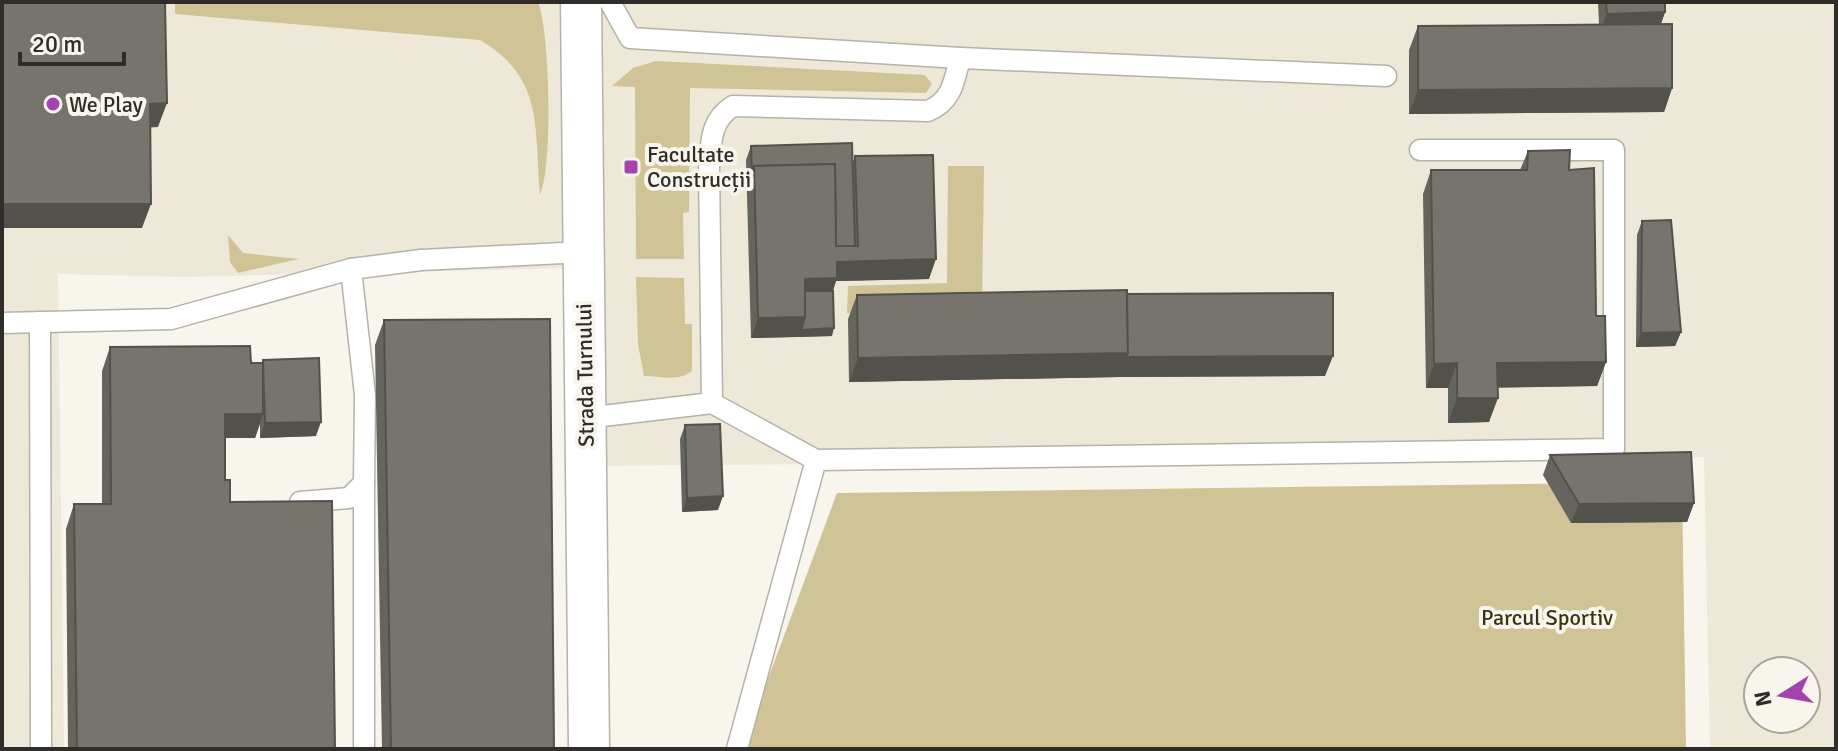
<svg xmlns="http://www.w3.org/2000/svg" width="1838" height="751" font-family="Signika,sans-serif">
  <rect width="100%" height="100%" fill="#f7f5ec"/>
  <path fill="#ede8d8" fill-rule="evenodd" d="M 2,2 L 1836,2 L 1836,749 L 1710,749 L 1704,457 L 576,466 L 573,268 L 183,277 L 58,274 L 64,749 L 2,749 ZM 1758,671 L 1806,671 L 1806,719 L 1758,719 Z"/>
  <g fill="#d0c496">
    <path d="M 175,2 L 538,2 C 550,32 553,165 540,195 C 534,129 545,78 480,40 L 175,14 Z"/>
    <path d="M 656,61 L 925,75 L 932,84 L 926,93 L 690,88 L 689,212 L 683,213 L 684,259 L 636,259 L 635,87 L 612,86 L 633,68 Z"/>
    <path d="M 948,166 L 984,166 L 982,310 L 847,313 L 848,286 L 947,283 Z"/>
    <path d="M 228,235 L 243,253 L 299,259 L 238,273 L 230,262 Z"/>
    <path d="M 636,277 L 684,278 L 685,324 L 692,324 L 692,371 C 678,382 661,376 644,376 L 638,344 Z"/>
    <path d="M 1682,482 L 1686,749 L 742,749 L 837,493 Z"/>
  </g>
  <g fill="none" stroke-linecap="round" stroke-linejoin="round">
    <defs>
      <g id="lane">
        <path d="M 610,2 L 630,38 L 960,58 L 1386,76"/>
        <path d="M 40,322 L 41,749"/>
        <path d="M 2,323 L 171,319 L 351,269 L 421,260 L 584,252"/>
        <path d="M 712,403 L 709,167 C 711,143 710,120 733,106 L 928,111 C 952,101 954,82 960,58"/>
        <path d="M 586,418 L 712,403 L 816,460"/>
        <path d="M 364,483 L 364,749"/>
        <path d="M 300,502 L 349,498 L 364,483 L 365,395 L 351,269"/>
        <path d="M 737,749 L 816,460 L 1614,449 L 1614,150 L 1420,150"/>
      </g>
      <path id="street" d="M 581,2 L 589,749"/>
    </defs>
    <use href="#lane" stroke="#b4b2a9" stroke-width="23"/>
    <use href="#street" stroke="#b4b2a9" stroke-width="43"/>
    <use href="#lane" stroke="#fff" stroke-width="20"/>
    <use href="#street" stroke="#fff" stroke-width="40"/>
  </g>
  <g fill="#65645e">
    <path d="M 1598,2 L 1665,2 L 1665,12 L 1661,24 L 1672,88 L 1664,112 L 1409,114 L 1409,50 L 1418,26 L 1599,25 Z"/>
    <path d="M 751,146 L 853,162 L 855,156 L 929,279 L 836,281 L 833,291 L 832,336 L 751,338 L 746,160 Z"/>
    <path d="M 1528,151 L 1569,170 L 1596,316 L 1606,362 L 1597,386 L 1497,387 L 1489,422 L 1448,423 L 1448,388 L 1426,388 L 1423,194 L 1431,170 L 1520,170 Z"/>
    <path d="M 1642,221 L 1681,332 L 1675,346 L 1636,347 L 1637,235 Z"/>
    <path d="M 1127,294 L 1325,376 L 1119,377 L 849,382 L 848,319 L 857,295 Z"/>
    <path d="M 384,320 L 554,749 L 382,749 L 375,345 Z"/>
    <path d="M 110,347 L 251,363 L 262,363 L 263,360 L 316,436 L 260,438 L 260,424 L 255,438 L 225,438 L 225,480 L 230,502 L 335,749 L 68,749 L 66,529 L 74,504 L 102,504 L 102,371 Z"/>
    <path d="M 685,425 L 718,510 L 682,512 L 680,439 Z"/>
    <path d="M 1550,455 L 1694,503 L 1687,522 L 1571,523 L 1543,475 Z"/>
  </g>
  <g fill="#53514c">
    <path d="M 1665,12 L 1658,32 L 1599,33 L 1607,14 Z"/>
    <path d="M 1672,88 L 1664,112 L 1409,114 L 1418,90 Z"/>
    <path d="M 167,103 L 158,127 L 141,128 L 150,104 Z"/>
    <path d="M 2,204 L 151,204 L 142,228 L 2,228 Z"/>
    <path d="M 834,252 L 936,259 L 929,279 L 836,281 L 830,298 L 800,299 L 805,279 Z"/>
    <path d="M 805,317 L 798,337 L 751,338 L 758,318 Z"/>
    <path d="M 834,328 L 832,336 L 798,337 L 801,330 Z"/>
    <path d="M 1681,332 L 1675,346 L 1636,347 L 1641,333 Z"/>
    <path d="M 1128,353 L 1333,356 L 1325,376 L 1119,377 L 849,382 L 858,358 Z"/>
    <path d="M 1606,362 L 1597,386 L 1488,388 L 1497,363 Z"/>
    <path d="M 1457,363 L 1448,388 L 1426,388 L 1434,364 Z"/>
    <path d="M 1457,398 L 1498,398 L 1489,422 L 1448,423 Z"/>
    <path d="M 225,414 L 263,414 L 255,438 L 216,438 Z"/>
    <path d="M 321,422 L 316,436 L 260,438 L 265,423 Z"/>
    <path d="M 723,496 L 718,510 L 682,512 L 687,498 Z"/>
    <path d="M 1694,503 L 1687,522 L 1571,523 L 1579,504 Z"/>
  </g>
  <g fill="#76746d" stroke="#53514c" stroke-width="2">
    <path d="M 2,2 L 165,2 L 167,103 L 150,104 L 151,204 L 2,204 Z"/>
    <path d="M 1606,2 L 1665,2 L 1665,12 L 1607,14 Z"/>
    <path d="M 1672,24 L 1672,88 L 1418,90 L 1418,26 Z"/>
    <path d="M 852,143 L 855,246 L 836,246 L 835,164 L 754,166 L 752,171 L 751,146 Z"/>
    <path d="M 1570,150 L 1569,170 L 1594,168 L 1596,316 L 1605,316 L 1606,362 L 1497,363 L 1498,398 L 1457,398 L 1457,363 L 1434,364 L 1431,170 L 1527,170 L 1528,151 Z"/>
    <path d="M 933,155 L 936,259 L 837,262 L 837,278 L 805,279 L 805,317 L 758,318 L 754,166 L 835,164 L 836,246 L 858,246 L 855,156 Z"/>
    <path d="M 1671,220 L 1681,332 L 1641,333 L 1642,221 Z"/>
    <path d="M 1127,290 L 1128,353 L 858,358 L 857,295 Z"/>
    <path d="M 805,291 L 833,291 L 834,328 L 801,330 L 805,317 Z"/>
    <path d="M 1333,293 L 1333,356 L 1126,357 L 1128,353 L 1127,294 Z"/>
    <path d="M 550,319 L 554,749 L 391,749 L 384,320 Z"/>
    <path d="M 250,346 L 251,363 L 263,363 L 263,414 L 225,414 L 225,480 L 230,480 L 230,502 L 332,501 L 335,749 L 77,749 L 74,504 L 111,504 L 110,347 Z"/>
    <path d="M 319,358 L 321,422 L 265,423 L 263,360 Z"/>
    <path d="M 720,424 L 723,496 L 687,498 L 685,425 Z"/>
    <path d="M 1691,452 L 1694,503 L 1579,504 L 1550,455 Z"/>
  </g>
  <g fill="#a343ab" stroke="#f7f5ec" stroke-width="3">
    <circle cx="53" cy="104" r="8"/>
    <rect x="623" y="159" width="16" height="16" rx="4"/>
  </g>
  <g text-anchor="middle" dominant-baseline="central" stroke-width="8" stroke-linejoin="round" paint-order="stroke">
    <g font-size="22" fill="#2e2d2a" stroke="#f7f5ec" text-anchor="start">
      <text x="69" y="104">We Play</text>
      <text x="647" y="154">Facultate<tspan x="647" dy="25">Construcții</tspan></text>
    </g>
    <g font-size="22" fill="#2e2d2a" stroke="#f7f5ec">
      <text transform="translate(585 375) rotate(-91)">Strada Turnului</text>
    </g>
    <g font-size="22" fill="#3b3314" stroke="#f7f5ec">
      <text x="1547" y="617">Parcul Sportiv</text>
    </g>
  </g>
  <rect width="1838" height="751" fill="none" stroke="#2e2d2a" stroke-width="8"/>
  <g transform="translate(1782 695) rotate(259)"><circle r="38" fill="#f7f5ec" stroke="#a7a59e" stroke-width="2"/>
  <path d="M0-6L14 30L0 20L-14 30Z" fill="#a343ab"/>
  <text y="-12" font-size="22" font-weight="bold" text-anchor="middle" fill="#2e2d2a">N</text>
  </g>
  <path d="M20 52v12h104v-12" fill="none" stroke="#2e2d2a" stroke-width="4"/>
  <text x="32" y="52" font-size="24" fill="#2e2d2a" stroke="#f7f5ec" stroke-width="6" paint-order="stroke">20 m</text>
</svg>
